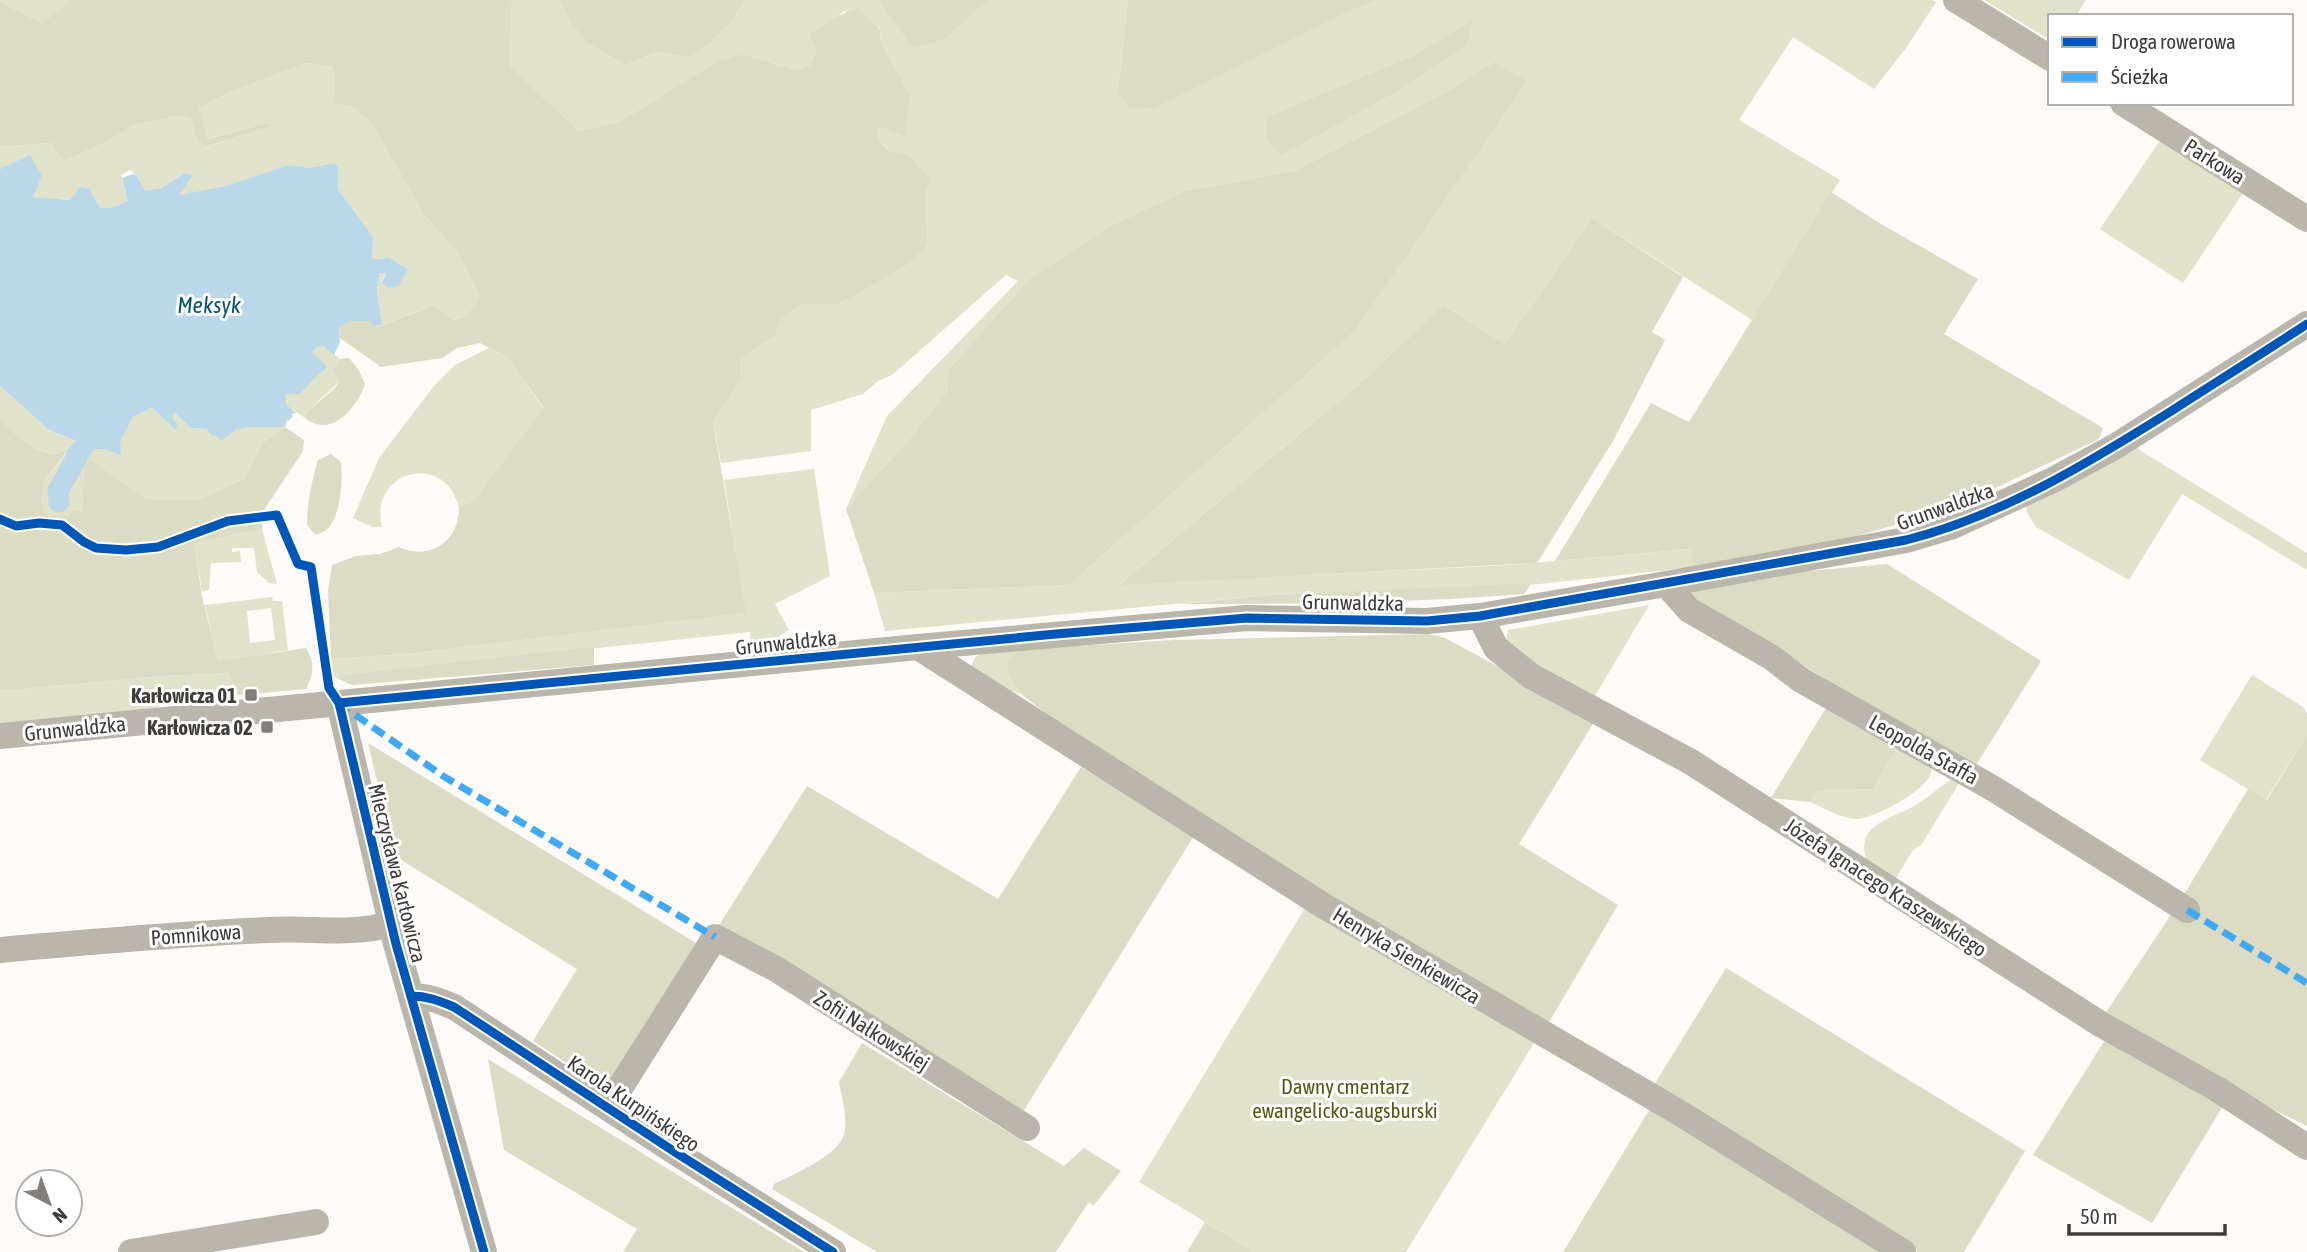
<svg xmlns="http://www.w3.org/2000/svg" width="2307" height="1252" font-family="'Asap Condensed',sans-serif">
  <rect width="100%" height="100%" fill="#fdfaf7"/>
  <g fill="#e0e2c9" fill-rule="evenodd">
    <path d="M 0,0 L 70,0 L 42,23 L 0,2 Z"/>
    <path d="M 512,0 L 559,0 L 570,22 L 587,43 L 625,65 L 658,52 L 689,57 L 737,14 L 746,0 L 1128,0 L 1118,91 L 1378,0 L 1932,0 L 1936,2 L 1906,48 L 1874,89 L 1793,37 L 1739,120 L 1840,180 L 1752,320 L 1592,218 L 1505,344 L 1443,305 L 1364,380 L 1120,584 L 1510,565 L 1692,549 L 1695,567 L 1530,585 L 1271,595 L 885,631 L 874,593 L 1069,585 L 1352,334 L 1494,62 L 1453,88 L 1294,171 L 1185,191 L 1112,225 L 1030,278 L 949,369 L 947,391 L 910,438 L 846,509 L 887,416 L 1018,281 L 1006,275 L 892,375 L 878,381 L 863,394 L 811,410 L 811,451 L 721,463 L 713,422 L 741,380 L 740,361 L 755,348 L 775,337 L 782,318 L 801,304 L 840,304 L 928,244 L 925,193 L 896,155 L 879,142 L 875,134 L 879,126 L 910,94 L 881,43 L 880,29 L 844,11 L 832,22 L 809,34 L 816,51 L 810,65 L 796,70 L 742,54 L 719,60 L 619,122 L 579,131 L 510,66 ZM 1471,22 L 1467,46 L 1395,93 L 1281,154 L 1411,57 Z"/>
    <path d="M 1984,0 L 2086,0 L 2076,16 L 2050,16 L 2050,40 Z"/>
    <path d="M 307,63 L 333,67 L 335,103 L 352,107 L 370,121 L 423,213 L 458,254 L 480,296 L 466,316 L 454,320 L 435,305 L 382,325 L 377,290 L 380,273 L 386,272 L 382,282 L 388,288 L 399,285 L 408,269 L 389,258 L 372,259 L 373,237 L 338,189 L 338,166 L 335,163 L 309,168 L 289,165 L 226,186 L 179,196 L 193,175 L 185,173 L 161,188 L 145,192 L 136,175 L 130,170 L 121,175 L 128,201 L 111,208 L 100,208 L 89,188 L 80,187 L 71,200 L 32,197 L 42,176 L 30,156 L 0,169 L 0,147 L 51,143 L 64,161 L 100,145 L 136,124 L 178,116 L 191,119 L 196,137 L 206,147 L 272,126 L 267,123 L 206,139 L 199,109 L 230,92 Z"/>
    <path d="M 2161,139 L 2243,193 L 2183,283 L 2100,229 Z"/>
    <path d="M 317,346 L 323,346 L 340,359 L 339,382 L 307,412 L 305,418 L 285,404 L 285,393 L 300,394 L 326,365 L 311,353 Z"/>
    <path d="M 489,348 L 507,357 L 544,409 L 474,500 L 459,508 C 446,450 368,470 382,527 L 372,527 L 353,518 L 379,458 L 434,386 L 455,365 Z"/>
    <path d="M 0,386 L 49,430 L 94,449 L 104,449 L 120,442 L 133,417 L 152,408 L 176,429 L 172,417 L 173,411 L 191,428 L 235,430 L 249,427 L 285,427 L 261,444 L 245,478 L 198,500 L 146,499 L 92,460 L 84,464 L 82,511 L 69,516 L 49,516 L 43,511 L 42,484 L 66,453 C 36,457 21,439 0,420 Z"/>
    <path d="M 2133,446 L 2307,553 L 2307,570 L 2182,494 L 2129,580 L 2036,527 L 2027,513 L 2026,503 Z"/>
    <path d="M 814,469 L 830,576 L 775,604 L 789,630 L 752,654 L 750,632 L 333,676 L 331,659 L 407,654 L 745,613 L 724,480 Z"/>
    <path d="M 262,529 L 277,584 L 269,583 L 257,572 L 254,548 L 232,548 L 232,552 L 240,551 L 241,562 L 211,563 L 209,590 L 202,591 L 194,543 Z"/>
    <path d="M 272,597 L 273,601 L 282,601 L 288,650 L 218,662 L 205,605 ZM 271,608 L 275,640 L 250,643 L 247,611 Z"/>
    <path d="M 1649,605 L 1595,696 L 1505,647 L 1508,630 Z"/>
    <path d="M 1023,649 L 1009,677 L 1021,694 L 998,687 L 971,668 L 975,657 L 982,654 Z"/>
    <path d="M 229,673 L 239,695 L 217,697 L 217,703 C 205,704 192,708 183,698 L 168,700 L 156,709 L 0,724 L 0,691 L 164,676 Z"/>
    <path d="M 2252,675 L 2303,707 L 2307,714 L 2307,734 L 2266,800 L 2200,760 Z"/>
    <path d="M 1900,742 C 1910,749 1930,758 1931,771 C 1931,789 1871,820 1856,819 C 1842,819 1824,808 1810,802 L 1817,791 L 1873,789 Z"/>
    <path d="M 1956,776 L 1962,778 L 1922,844 L 1913,850 L 1895,880 L 1868,863 C 1852,825 1892,819 1916,805 C 1930,796 1942,785 1956,776 Z"/>
    <path d="M 1308,903 L 1537,1038 L 1406,1252 L 1255,1252 L 1139,1182 Z"/>
  </g>
  <g fill="#dbdcc3">
    <path d="M 70,0 L 512,0 L 510,66 L 579,131 L 619,122 L 719,60 L 742,54 L 796,70 L 810,65 L 816,51 L 809,34 C 826,25 841,12 859,8 L 880,30 L 881,43 L 910,94 L 904,136 L 879,126 L 876,134 C 882,149 894,155 909,155 L 930,180 L 925,193 L 928,244 L 908,264 L 839,304 L 801,304 L 782,318 L 775,337 L 755,348 L 740,361 L 741,380 L 713,422 L 746,613 L 407,654 L 331,659 L 328,590 L 332,565 L 356,556 L 380,554 L 399,547 C 429,561 459,542 459,508 L 474,500 L 544,408 L 507,357 L 480,343 L 457,348 L 442,358 L 381,367 L 340,338 L 339,326 L 351,321 L 372,320 L 374,327 L 380,326 L 435,305 L 454,320 L 466,316 L 480,296 L 458,254 L 423,213 L 370,121 L 352,107 L 335,103 L 333,67 L 307,63 L 230,92 L 199,109 L 207,139 L 267,123 L 273,126 L 205,147 L 196,137 L 191,119 L 178,116 L 136,124 L 100,145 L 64,161 L 51,143 L 0,147 L 0,2 L 42,23 Z"/>
    <path d="M 559,0 L 746,0 C 731,24 713,42 689,57 L 658,52 L 625,65 L 587,43 L 570,22 Z"/>
    <path d="M 879,0 L 988,0 L 944,39 L 913,48 Z"/>
    <path d="M 1128,0 L 1378,0 L 1346,12 L 1154,108 L 1130,109 L 1118,91 Z"/>
    <path d="M 1472,21 L 1467,46 L 1395,93 L 1281,155 L 1265,138 L 1268,117 L 1411,57 Z"/>
    <path d="M 1494,62 L 1527,81 L 1352,334 L 1069,585 L 874,593 L 846,509 L 910,438 L 947,391 L 949,369 L 1030,278 L 1112,225 L 1185,191 L 1294,171 L 1453,88 Z"/>
    <path d="M 1831,192 L 1881,224 L 1978,279 L 1944,334 L 2103,428 L 2099,439 L 1951,509 L 1835,542 L 1695,567 L 1691,549 L 1555,561 L 1651,403 L 1689,422 Z"/>
    <path d="M 1592,218 L 1683,277 L 1652,332 L 1665,340 L 1613,441 L 1537,563 L 1119,585 L 1364,380 L 1443,305 L 1505,344 Z"/>
    <path d="M 349,358 L 358,369 L 365,384 C 357,408 331,439 305,418 L 307,412 L 335,388 L 339,382 L 333,368 L 338,364 L 340,359 Z"/>
    <path d="M 0,420 C 21,438 37,459 66,452 L 42,484 L 43,511 L 49,516 L 69,516 L 73,511 L 82,511 L 84,464 L 92,460 L 146,499 L 198,500 L 245,478 L 261,444 L 285,427 L 304,440 L 303,451 L 264,510 L 262,529 L 194,543 L 202,596 L 218,661 L 306,648 C 315,662 314,674 306,689 L 239,695 L 229,673 L 164,676 L 0,691 Z"/>
    <path d="M 331,454 L 341,462 C 343,479 341,518 326,530 C 323,533 319,533 316,535 C 315,534 309,528 308,526 C 304,517 314,471 318,460 Z"/>
    <path d="M 1887,564 L 2041,661 L 1973,770 L 1690,595 L 1695,587 L 1797,572 Z"/>
    <path d="M 1515,584 L 1530,585 L 1524,594 C 1410,603 1294,604 1179,604 L 1271,595 Z"/>
    <path d="M 1429,634 L 1445,638 L 1596,719 L 1519,844 L 1618,905 L 1545,1029 L 1083,742 L 1021,694 L 1009,677 L 1007,660 L 1023,649 L 1175,640 Z"/>
    <path d="M 594,647 L 594,665 L 352,685 L 333,676 Z"/>
    <path d="M 1826,708 L 1900,742 L 1873,789 L 1817,791 L 1810,802 L 1771,798 Z"/>
    <path d="M 2307,734 L 2307,1126 L 2245,1096 L 2105,1014 L 2182,898 L 2248,789 L 2267,800 Z"/>
    <path d="M 368,743 L 701,946 L 612,1092 L 533,1041 L 577,969 L 395,856 Z"/>
    <path d="M 1081,767 L 1195,834 L 1023,1112 L 718,927 L 807,786 L 998,899 Z"/>
    <path d="M 1726,968 L 2025,1151 L 1964,1252 L 1918,1252 L 1651,1090 Z"/>
    <path d="M 2108,1035 L 2223,1106 L 2152,1223 L 2033,1155 Z"/>
    <path d="M 862,1043 L 1064,1166 L 1084,1148 L 1121,1171 L 1094,1205 L 1088,1203 L 1056,1252 L 877,1252 L 772,1189 L 774,1184 C 792,1175 835,1157 843,1137 C 849,1122 842,1098 839,1082 Z"/>
    <path d="M 488,1059 L 804,1252 L 623,1252 L 637,1229 L 504,1150 Z"/>
    <path d="M 1651,1107 L 1891,1252 L 1563,1252 Z"/>
    <path d="M 1205,1222 L 1255,1252 L 1187,1252 Z"/>
  </g>
  <path fill="#bad8e9" d="M 30,155 L 42,176 L 33,197 L 70,200 L 80,187 L 89,188 L 100,208 L 111,208 L 128,201 L 122,178 L 133,174 L 136,175 L 145,191 L 161,188 L 185,173 L 193,175 L 180,195 L 226,186 L 289,165 L 309,168 L 335,163 L 338,166 L 338,189 L 373,237 L 372,259 L 389,258 L 408,269 L 399,286 L 388,288 L 382,283 L 386,273 L 380,273 L 377,290 L 382,325 L 374,327 L 371,321 L 351,321 L 339,327 L 340,342 L 334,355 L 323,346 L 317,347 L 312,352 L 326,365 L 326,369 C 315,375 309,385 300,394 L 285,394 L 286,404 L 296,413 L 291,414 L 293,416 L 289,421 L 287,420 L 285,427 L 249,427 L 235,430 L 221,441 L 217,436 L 211,435 L 207,429 L 191,428 L 174,412 L 172,417 L 177,425 L 176,430 L 152,408 L 133,417 L 120,442 L 121,455 L 104,449 L 94,449 L 84,464 L 66,452 L 76,441 L 49,430 L 0,386 L 0,169 Z"/>
  <g fill="none" stroke-linecap="round" stroke-linejoin="round">
    <path stroke="#bad8e9" stroke-width="21" d="M 59,502 L 58,491 L 76,459"/>
    <g stroke="#bab6ac" stroke-width="26">
      <path d="M 1956,0 L 2050,58"/>
      <path d="M 2123,103 L 2307,219"/>
      <path d="M 1666,584 L 1689,610 L 1771,657 L 1801,680 L 1994,789 L 2187,910"/>
      <path d="M 1480,616 L 1496,648 L 1531,676 L 1691,762 L 2102,1025 L 2217,1089 L 2307,1147"/>
      <path d="M 918,647 L 1324,906 L 1675,1110 L 1903,1252"/>
      <path d="M 339,703 L 396,944 L 484,1252"/>
      <path d="M 0,736 L 918,647 L 1247,618 L 1427,621 L 1480,616 L 1666,584 L 1906,540 L 1953,526 L 2053,480 L 2116,446 L 2307,324"/>
      <path d="M 0,950 C 89,942 178,934 268,930 C 310,927 349,936 391,924"/>
      <path d="M 411,996 C 427,996 440,1001 454,1007 L 678,1154 L 833,1252"/>
      <path d="M 608,1107 L 715,937 L 776,969 L 1027,1128"/>
      <path d="M 131,1252 L 316,1222"/>
    </g>
    <g stroke="#3fa9f5" stroke-width="7" stroke-dasharray="14 7" stroke-linecap="butt">
      <path d="M 338,703 L 443,776 L 715,937"/>
      <path d="M 2187,910 L 2307,983"/>
    </g>
    <defs>
      <g id="cycleway">
        <path d="M 0,519 L 16,526 L 39,523 L 62,525 L 84,542 L 96,548 L 126,550 L 158,547 L 228,521 L 277,515 L 298,564 L 311,567 L 329,688 L 339,703 L 396,944 L 484,1252"/>
        <path d="M 339,703 L 1056,634 L 1247,618 L 1427,621 L 1480,616 L 1906,540 C 2002,516 2090,462 2173,410 C 2218,381 2263,353 2307,324"/>
        <path d="M 411,996 C 427,996 440,1001 454,1007 L 678,1154 L 833,1252"/>
      </g>
    </defs>
    <use href="#cycleway" stroke="#fff" stroke-width="13"/>
    <use href="#cycleway" stroke="#0057b8" stroke-width="9"/>
  </g>
  <g fill="#827e7c" stroke="#fff" stroke-width="2.5">
    <rect x="244" y="688" width="14" height="14" rx="3.5"/>
    <rect x="260" y="720" width="14" height="14" rx="3.5"/>
  </g>
  <g text-anchor="middle" dominant-baseline="central" stroke-width="6" stroke-linejoin="round" paint-order="stroke">
    <g font-size="21" fill="#3f3c3a" stroke="#fff">
      <text transform="translate(2215 161) rotate(32)">Parkowa</text>
      <text transform="translate(1945 506) rotate(-20)">Grunwaldzka</text>
      <text transform="translate(1353 602) rotate(1)">Grunwaldzka</text>
      <text transform="translate(786 642) rotate(-6)">Grunwaldzka</text>
      <text transform="translate(75 728) rotate(-6)">Grunwaldzka</text>
      <text transform="translate(1924 749) rotate(29)">Leopolda Staffa</text>
      <text transform="translate(398 873) rotate(76)">Mieczysława Karłowicza</text>
      <text transform="translate(1886 887) rotate(33)">Józefa Ignacego Kraszewskiego</text>
      <text transform="translate(196 934) rotate(-4)">Pomnikowa</text>
      <text transform="translate(1407 955) rotate(31)">Henryka Sienkiewicza</text>
      <text transform="translate(872 1030) rotate(32)">Zofii Nałkowskiej</text>
      <text transform="translate(634 1103) rotate(34)">Karola Kurpińskiego</text>
    </g>
    <g font-size="21" font-weight="bold" fill="#3f3c3a" stroke="#fff" text-anchor="end">
      <text x="237" y="695">Karłowicza 01</text>
      <text x="253" y="727">Karłowicza 02</text>
    </g>
    <g font-size="21" fill="#565915" stroke="#fff">
      <text x="1345" y="1086">Dawny cmentarz<tspan x="1345" dy="24">ewangelicko-augsburski</tspan></text>
    </g>
    <g font-size="23" font-style="italic" fill="#045476" stroke="#fff">
      <text x="209" y="305">Meksyk</text>
    </g>
  </g>
  <rect x="2048" y="14" width="245" height="91" fill="#ffffff" stroke="#b2b1b0" stroke-width="2"/>
  <rect x="2062" y="37" width="35" height="10" fill="#0057b8" stroke="#b2b1b0" stroke-width="2"/>
  <text x="2111" y="49" font-size="21" fill="#3f3c3a">Droga rowerowa</text>
  <rect x="2062" y="72" width="35" height="10" fill="#3fa9f5" stroke="#b2b1b0" stroke-width="2"/>
  <text x="2111" y="84" font-size="21" fill="#3f3c3a">Ścieżka</text>
  <g transform="translate(49 1203) rotate(139)"><circle r="33" fill="#ffffff" stroke="#b2b1b0" stroke-width="2"/>
  <path d="M0-5L12 26L0 18L-12 26Z" fill="#827e7c"/>
  <text y="-10" font-size="19" font-weight="bold" text-anchor="middle" fill="#3f3c3a">N</text>
  </g>
  <path d="M2069 1224v10h156v-10" fill="none" stroke="#3f3c3a" stroke-width="3.5"/>
  <text x="2080" y="1224" font-size="21" fill="#3f3c3a" stroke="#ffffff" stroke-width="5" paint-order="stroke">50 m</text>
</svg>
